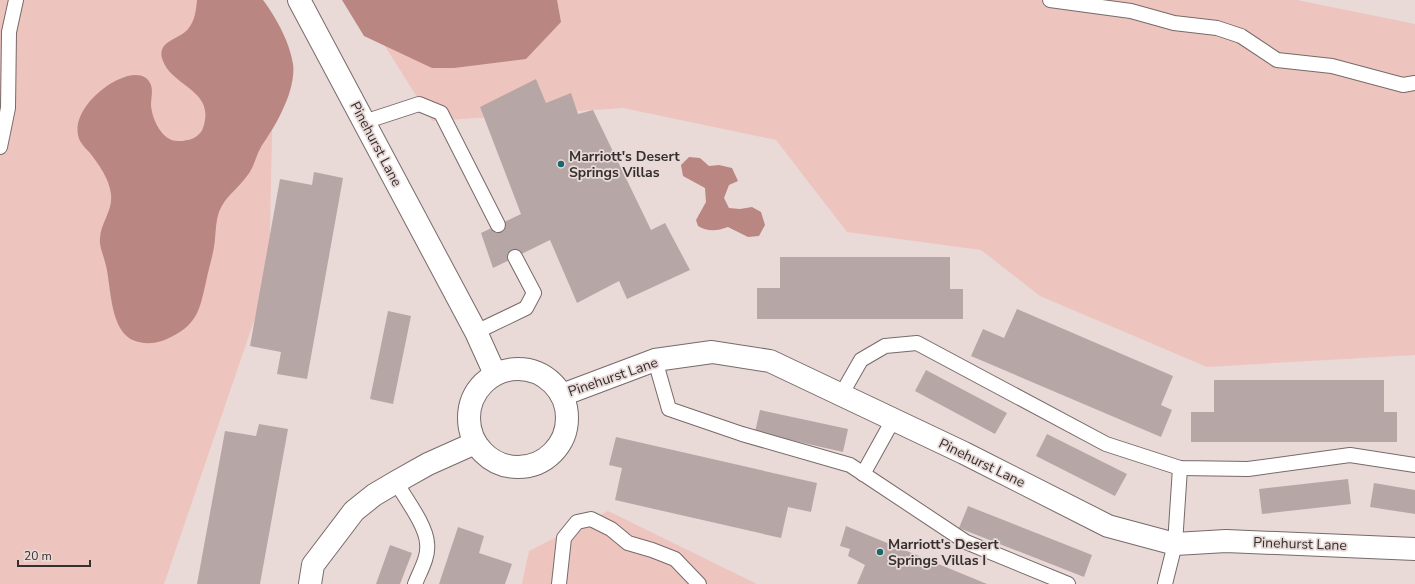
<svg xmlns="http://www.w3.org/2000/svg" width="1415" height="584" font-family="'Nunito Sans',sans-serif">
  <rect width="100%" height="100%" fill="#e9dad8"/>
  <g fill="#eec4bf">
    <path d="M 0,0 L 246,0 L 274,41 L 269,277 L 164,584 L 0,584 Z"/>
    <path d="M 356,0 L 1297,0 L 1415,24 L 1415,355 L 1207,367 L 1040,296 L 981,250 L 847,232 L 776,140 L 623,108 L 432,121 Z"/>
    <path d="M 608,511 L 757,584 L 522,584 L 529,551 Z"/>
  </g>
  <g fill="#b98681">
    <path d="M 197,0 L 263,0 C 276,17 290,43 293,64 C 295,78 289,97 283,109 C 279,118 274,127 268,136 C 266,140 262,144 260,149 C 255,158 254,168 247,176 C 238,189 225,196 219,212 C 215,224 216,235 214,247 C 212,259 208,271 206,282 C 200,308 198,323 173,336 C 162,342 151,345 139,342 C 108,336 112,284 105,262 C 103,254 99,246 100,238 C 101,222 113,211 111,194 C 109,178 99,165 90,153 C 87,150 83,146 80,141 C 71,122 88,100 103,89 C 114,80 143,65 151,85 C 153,92 151,98 151,105 C 152,120 163,143 180,141 C 186,141 195,139 199,134 C 203,131 204,125 205,120 C 210,90 172,85 163,61 C 155,41 179,40 188,29 C 195,21 196,10 197,0 Z"/>
    <path d="M 342,0 L 557,0 L 561,22 L 526,59 L 454,68 L 432,68 L 364,36 Z"/>
    <path d="M 689,157 L 700,158 L 709,166 L 719,165 L 732,168 L 738,181 L 729,185 L 724,198 L 729,208 L 740,209 L 752,207 L 761,212 L 765,225 L 759,236 L 748,237 L 728,227 C 717,231 708,232 698,226 L 696,220 L 706,202 L 705,188 L 683,176 L 681,165 Z"/>
  </g>
  <g fill="#b6a7a6">
    <path d="M 536,79 L 546,103 L 571,93 L 578,114 L 593,110 L 651,230 L 665,223 L 690,270 L 627,299 L 619,281 L 577,303 L 550,240 L 493,268 L 481,233 L 521,214 L 480,107 Z"/>
    <path d="M 314,172 L 343,178 L 307,379 L 277,374 L 281,352 L 250,346 L 280,179 L 312,185 Z"/>
    <path d="M 780,257 L 950,257 L 950,289 L 963,289 L 963,319 L 757,319 L 757,288 L 780,288 Z"/>
    <path d="M 1017,309 L 1173,376 L 1161,405 L 1172,410 L 1161,437 L 971,356 L 983,329 L 1004,338 Z"/>
    <path d="M 388,311 L 411,316 L 393,404 L 370,399 Z"/>
    <path d="M 926,370 L 1007,413 L 995,434 L 915,391 Z"/>
    <path d="M 1214,380 L 1384,380 L 1384,412 L 1397,412 L 1397,442 L 1191,442 L 1191,412 L 1214,412 Z"/>
    <path d="M 760,410 L 848,429 L 843,452 L 755,432 Z"/>
    <path d="M 259,424 L 288,429 L 260,584 L 197,584 L 225,431 L 256,436 Z"/>
    <path d="M 1047,434 L 1127,474 L 1115,496 L 1036,456 Z"/>
    <path d="M 616,437 L 817,483 L 811,512 L 788,507 L 781,538 L 615,500 L 622,468 L 609,465 Z"/>
    <path d="M 1348,479 L 1351,504 L 1262,514 L 1259,489 Z"/>
    <path d="M 1374,483 L 1415,490 L 1415,514 L 1370,507 Z"/>
    <path d="M 968,506 L 1092,555 L 1084,577 L 959,528 Z"/>
    <path d="M 846,526 L 987,584 L 857,584 L 865,565 L 848,556 L 850,549 L 840,546 Z"/>
    <path d="M 458,527 L 484,536 L 479,553 L 512,564 L 505,584 L 439,584 Z"/>
    <path d="M 390,545 L 412,553 L 400,584 L 376,584 Z"/>
  </g>
  <g fill="none" stroke-linecap="round" stroke-linejoin="round">
    <defs>
      <g id="lane">
        <path d="M 1050,0 L 1131,11 L 1174,23 L 1217,28 L 1241,36 L 1277,60 L 1332,66 L 1403,85 L 1415,83"/>
        <path d="M 364,122 L 419,104 L 441,113 L 498,225"/>
        <path d="M 0,147 L 8,108 L 9,32 L 16,0"/>
        <path d="M 476,332 L 526,308 L 534,293 L 515,257"/>
        <path d="M 655,360 L 669,409 L 742,434 L 850,465 L 966,542 L 1068,584"/>
        <path d="M 841,395 L 861,360 L 885,346 L 917,343 L 1106,444 L 1180,468 L 1248,469 L 1350,455 L 1415,465"/>
        <path d="M 863,474 L 893,420"/>
        <path d="M 396,482 C 405,498 426,525 427,543 C 429,557 420,571 415,584"/>
        <path d="M 559,584 L 564,538 L 577,522 L 591,519 L 611,529 L 628,543 L 652,550 L 675,559 L 699,584"/>
        <path d="M 1165,584 L 1175,544 L 1180,468"/>
      </g>
      <g id="street">
        <path d="M 299,0 L 476,332 L 495,374"/>
        <circle cx="518" cy="418" r="49"/>
        <path d="M 562,395 L 655,360 L 712,352 L 770,361 L 964,453 L 1108,526 L 1175,544 L 1226,541 L 1415,549"/>
        <path d="M 310,584 L 313,565 L 354,511 L 374,495 L 396,482 L 428,464 L 475,443"/>
      </g>
    </defs>
    <use href="#lane" stroke="#776a69" stroke-width="16"/>
    <use href="#street" stroke="#776a69" stroke-width="24"/>
    <use href="#lane" stroke="#fff" stroke-width="14"/>
    <use href="#street" stroke="#fff" stroke-width="22"/>
  </g>
  <g fill="#1a676e" stroke="#e9dad8" stroke-width="1.5">
    <circle cx="561" cy="164" r="4"/>
    <circle cx="880" cy="552" r="4"/>
  </g>
  <g text-anchor="middle" dominant-baseline="central" stroke-width="3.5" stroke-linejoin="round" paint-order="stroke">
    <g font-size="14" fill="#352f2f" stroke="#e9dad8">
      <text transform="translate(376 144) rotate(62)">Pinehurst Lane</text>
      <text transform="translate(613 377) rotate(-19)">Pinehurst Lane</text>
      <text transform="translate(982 463) rotate(26)">Pinehurst Lane</text>
      <text transform="translate(1300 544) rotate(2)">Pinehurst Lane</text>
    </g>
    <g font-size="14" font-weight="bold" fill="#352f2f" stroke="#e9dad8" text-anchor="start">
      <text x="569" y="156">Marriott's Desert<tspan x="569" dy="16">Springs Villas</tspan></text>
      <text x="888" y="544">Marriott's Desert<tspan x="888" dy="16">Springs Villas I</tspan></text>
    </g>
  </g>
  <path d="M18 560v6h72v-6" fill="none" stroke="#352f2f" stroke-width="2"/>
  <text x="24" y="560" font-size="12" fill="#352f2f" stroke="#e9dad8" stroke-width="3" paint-order="stroke">20 m</text>
</svg>
